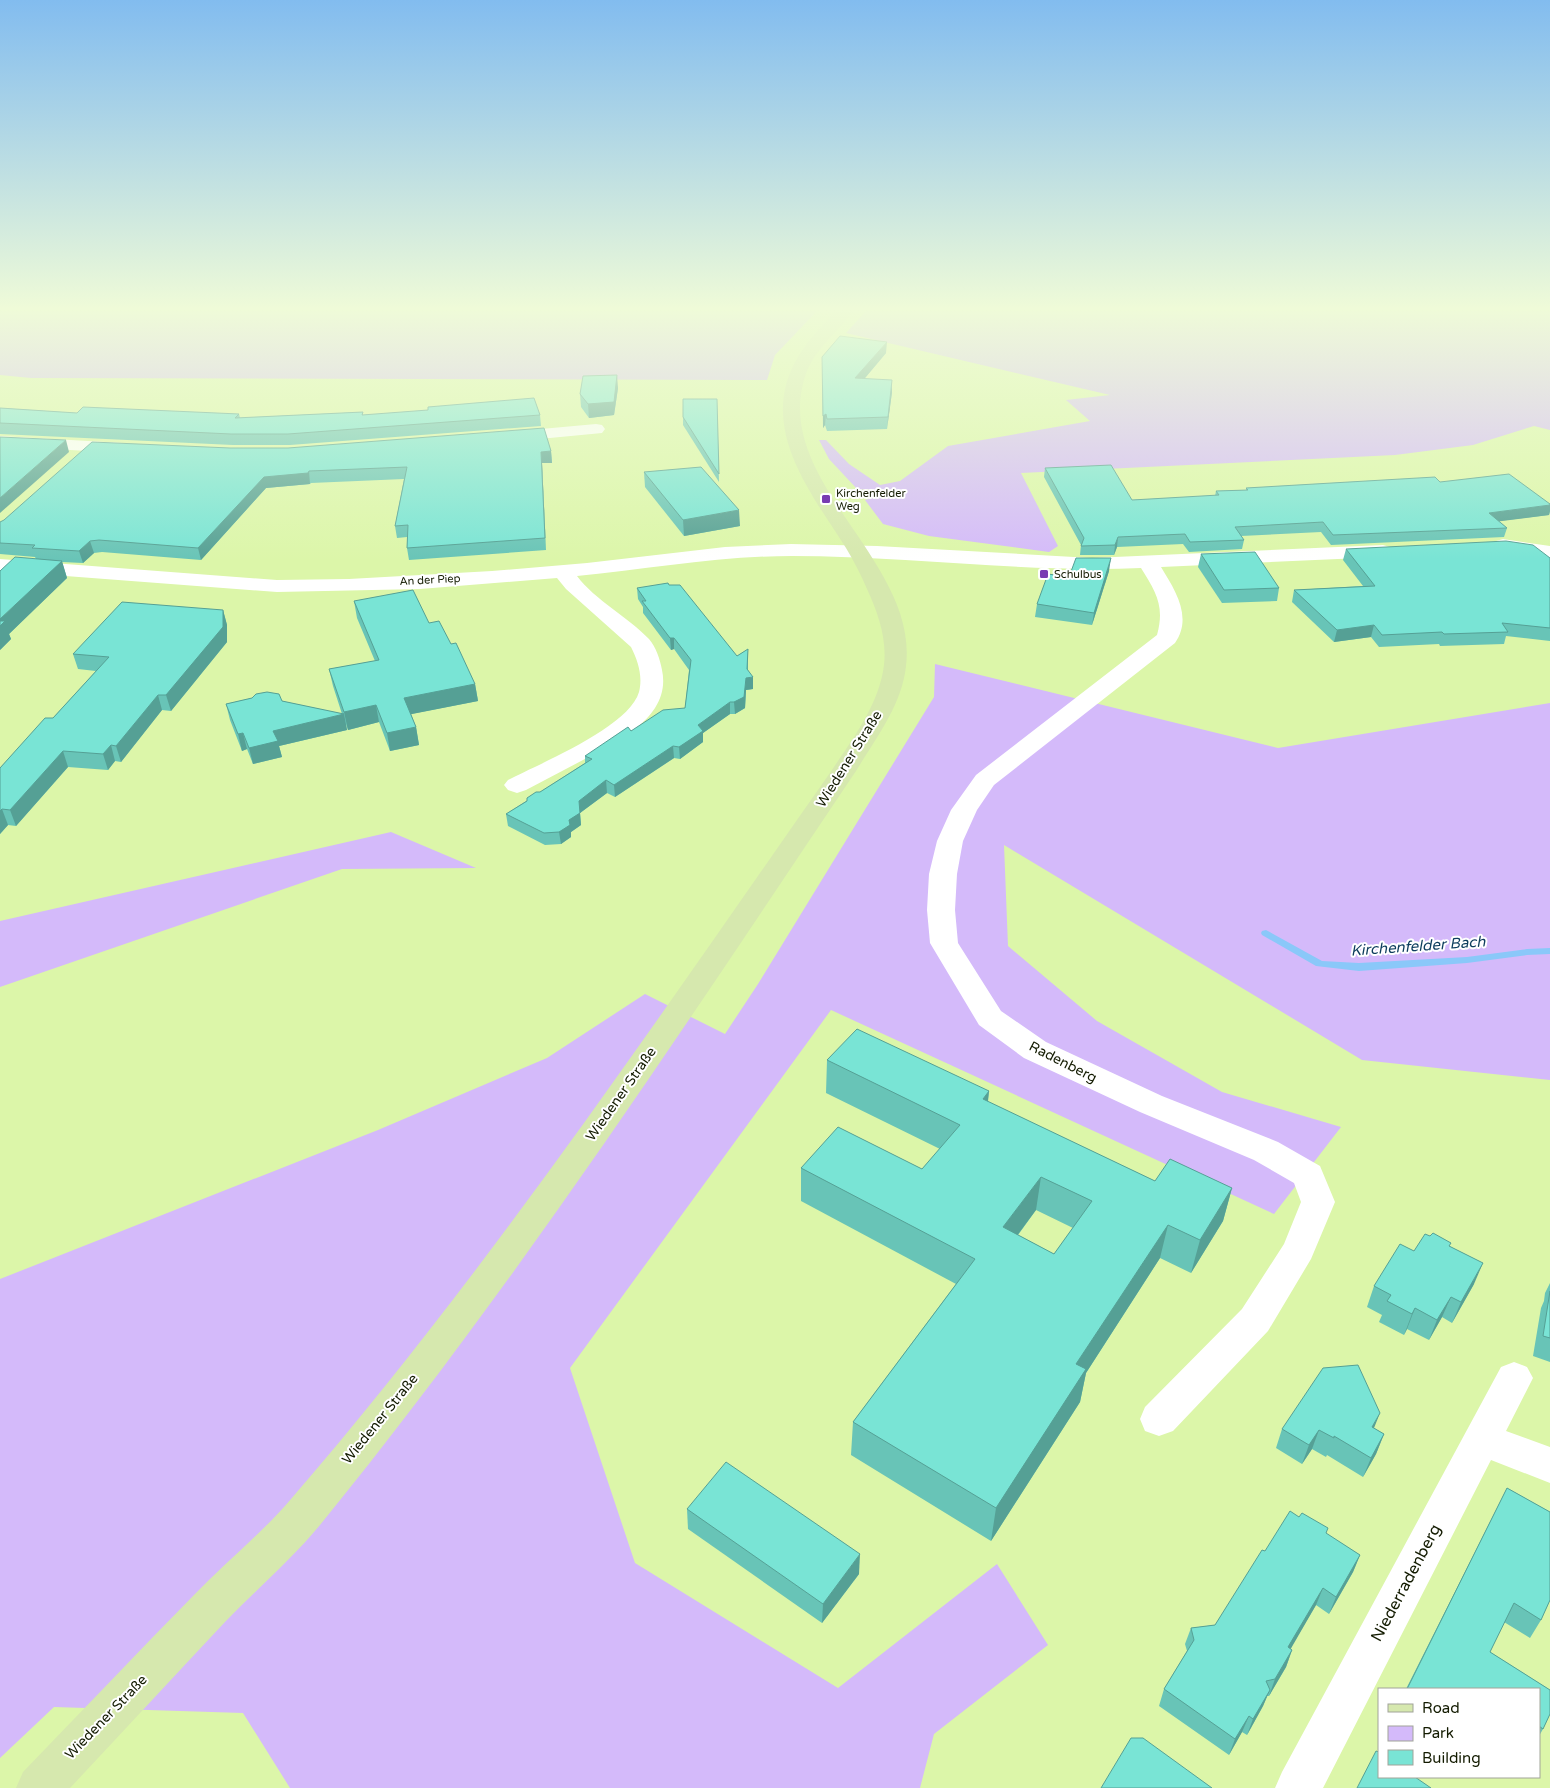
<svg xmlns="http://www.w3.org/2000/svg" width="1550" height="1788" font-family="'Varela Round',sans-serif">
  <rect width="100%" height="100%" fill="#dcf6a9"/>
  <g fill="#d4bafa">
    <path d="M 0,311 L 817,311 L 775,355 L 767,380 L 31,378 L 0,375 Z"/>
    <path d="M 866,311 L 1550,311 L 1550,430 L 1534,426 L 1473,445 L 1395,455 L 1021,473 L 1058,546 L 1049,552 L 929,536 L 883,524 L 865,500 L 875,497 L 868,489 L 858,490 L 829,459 L 819,440 L 826,440 L 849,464 L 880,485 L 900,481 L 948,446 L 1090,421 L 1066,400 L 1110,395 L 846,333 Z"/>
    <path d="M 935,664 L 1278,748 L 1550,703 L 1550,1080 L 1362,1060 L 1004,845 L 1008,946 L 1097,1021 L 1222,1092 L 1341,1127 L 1274,1214 L 831,1010 L 570,1368 L 635,1563 L 838,1688 L 997,1564 L 1048,1645 L 934,1734 L 920,1788 L 290,1788 L 243,1713 L 54,1707 L 0,1758 L 0,1279 L 378,1130 L 547,1058 L 645,994 L 725,1034 L 758,984 L 934,697 Z"/>
    <path d="M 391,832 L 476,868 L 342,869 L 0,987 L 0,921 Z"/>
  </g>
  <g fill="none" stroke-linecap="round" stroke-linejoin="round">
    <path fill="#8ac8f9" fill-rule="evenodd" d="M 1266,930 L 1322,961 L 1359,963 L 1467,957 L 1527,949 L 1550,948 L 1550,954 L 1527,955 L 1467,963 L 1359,971 L 1316,966 L 1262,935 L 1261,933 L 1262,931 Z"/>
    <g fill="#fff" fill-rule="evenodd">
      <path d="M 596,424 L 602,425 L 605,429 L 602,433 L 508,442 L 502,441 L 499,437 L 502,433 L 508,432 Z"/>
      <path d="M 0,436 L 123,443 L 129,444 L 132,448 L 129,452 L 123,453 L 0,446 Z"/>
      <path d="M 1503,539 L 1550,546 L 1550,558 L 1496,549 L 1493,545 L 1496,541 Z"/>
      <path d="M 791,544 L 877,546 L 1092,558 L 1383,545 L 1390,547 L 1393,551 L 1390,555 L 1383,557 L 1161,567 C 1175,590 1193,617 1175,643 L 994,785 L 977,810 L 963,841 L 957,874 L 955,910 L 958,943 L 1001,1011 L 1046,1042 L 1162,1096 L 1278,1142 L 1320,1166 L 1335,1202 L 1311,1259 L 1268,1331 L 1173,1431 L 1159,1436 L 1145,1431 L 1140,1419 L 1145,1407 L 1242,1309 L 1284,1244 L 1301,1202 L 1294,1183 L 1254,1160 L 1140,1112 L 1024,1058 L 979,1025 L 930,943 L 927,910 L 929,874 L 937,841 L 951,810 L 976,775 L 1157,635 C 1165,606 1156,592 1141,568 C 1025,573 909,556 792,556 C 720,556 649,569 577,576 C 595,600 628,617 649,639 C 656,647 660,659 662,670 C 672,717 617,742 583,760 C 564,770 545,780 526,790 L 517,793 L 508,790 L 504,785 L 508,780 C 541,763 629,727 639,692 C 643,676 638,661 631,647 L 566,589 L 557,578 L 420,589 L 277,592 L 0,571 L 0,559 L 277,580 L 349,579 L 492,571 L 587,563 L 725,547 Z"/>
      <path d="M 1514,1362 L 1527,1367 L 1533,1378 L 1506,1431 L 1550,1447 L 1550,1483 L 1491,1460 L 1323,1788 L 1275,1788 L 1282,1772 L 1501,1367 Z"/>
    </g>
    <path fill="#d6e8ae" fill-rule="evenodd" d="M 836,311 L 853,311 C 838,332 817,347 807,371 C 766,479 919,558 906,666 C 902,705 876,738 856,771 C 684,1027 515,1286 320,1525 C 291,1560 256,1590 225,1622 C 173,1677 122,1733 70,1788 L 16,1788 L 23,1772 C 80,1713 137,1653 194,1595 C 226,1562 262,1533 291,1499 C 489,1270 658,1018 832,770 C 853,738 879,705 884,665 C 887,638 878,613 867,589 C 861,575 854,561 846,548 C 812,494 760,431 794,364 C 804,344 821,327 836,311 Z"/>
  </g>
  <g fill="#68c4b7" fill-rule="evenodd">
    <path d="M 886,353 L 864,379 L 892,392 L 887,429 L 827,431 L 825,425 L 823,428 L 822,357 Z"/>
    <path d="M 618,388 L 614,415 L 589,418 L 581,407 L 580,394 Z"/>
    <path d="M 717,399 L 719,482 L 683,425 L 683,417 Z"/>
    <path d="M 0,408 L 77,413 L 239,414 L 240,418 L 363,412 L 363,415 L 540,415 L 541,426 L 290,445 L 233,445 L 0,434 Z"/>
    <path d="M 230,448 L 551,451 L 552,463 L 542,463 L 546,550 L 409,560 L 407,548 L 407,537 L 397,538 L 395,526 L 404,479 L 311,483 L 310,484 L 266,488 L 201,560 L 102,552 L 94,553 L 83,563 L 62,562 L 67,578 L 9,634 L 11,639 L 0,650 L 36,559 L 35,557 L 0,554 L 0,522 Z"/>
    <path d="M 1045,468 L 1132,500 L 1215,496 L 1216,491 L 1246,490 L 1246,488 L 1440,482 L 1550,504 L 1550,511 L 1549,515 L 1499,521 L 1507,528 L 1504,537 L 1331,545 L 1321,532 L 1241,536 L 1244,540 L 1242,549 L 1189,552 L 1183,544 L 1117,547 L 1114,555 L 1080,555 L 1081,545 L 1044,477 Z"/>
    <path d="M 644,472 L 740,526 L 684,536 L 645,487 Z"/>
    <path d="M 1346,549 L 1550,558 L 1550,641 L 1506,636 L 1504,644 L 1440,646 L 1439,644 L 1379,647 L 1371,637 L 1334,642 L 1292,602 L 1294,590 L 1363,586 L 1343,560 Z"/>
    <path d="M 1201,554 L 1279,588 L 1277,601 L 1222,603 L 1198,567 Z"/>
    <path d="M 1109,571 L 1092,625 L 1035,617 L 1037,604 L 1069,577 Z"/>
    <path d="M 637,588 L 737,656 L 748,649 L 748,670 L 753,689 L 746,690 L 745,708 L 735,714 L 730,714 L 703,733 L 703,742 L 680,759 L 674,758 L 615,797 L 607,793 L 580,813 L 581,825 L 571,832 L 571,837 L 561,844 L 545,845 L 508,826 L 506,814 L 585,763 L 585,756 L 631,731 L 685,708 L 689,670 L 674,649 L 671,650 L 643,613 L 643,607 L 638,599 Z"/>
    <path d="M 354,601 L 429,623 L 451,644 L 475,684 L 478,701 L 411,714 L 416,727 L 419,745 L 390,751 L 379,722 L 348,730 L 346,724 L 347,730 L 279,746 L 282,757 L 253,764 L 247,749 L 242,751 L 230,720 L 226,704 L 252,698 L 282,701 L 342,714 L 333,686 L 329,669 L 375,661 L 357,618 Z"/>
    <path d="M 223,610 L 227,625 L 227,642 L 171,711 L 162,710 L 121,762 L 115,761 L 108,770 L 68,767 L 16,826 L 8,825 L 0,834 L 0,768 L 53,718 L 96,671 L 78,669 L 73,654 Z"/>
    <path d="M 827,1060 L 989,1091 L 988,1102 L 1155,1181 L 1232,1188 L 1223,1221 L 1191,1273 L 1160,1258 L 1086,1373 L 1080,1402 L 991,1541 L 851,1455 L 853,1422 L 956,1284 L 801,1201 L 801,1168 L 922,1169 L 940,1149 L 826,1093 ZM 1036,1210 L 1073,1228 L 1054,1254 L 1018,1235 Z"/>
    <path d="M 1450,1246 L 1474,1284 L 1452,1323 L 1442,1317 L 1429,1340 L 1407,1329 L 1404,1335 L 1379,1322 L 1382,1315 L 1367,1307 L 1374,1286 L 1414,1251 Z"/>
    <path d="M 1550,1283 L 1550,1362 L 1533,1356 L 1541,1308 L 1544,1301 L 1545,1293 Z"/>
    <path d="M 1374,1428 L 1384,1434 L 1376,1454 L 1363,1477 L 1327,1455 L 1326,1457 L 1312,1449 L 1302,1464 L 1276,1448 L 1282,1429 Z"/>
    <path d="M 1507,1488 L 1550,1512 L 1550,1600 L 1541,1620 L 1530,1638 L 1504,1622 L 1490,1652 L 1550,1690 L 1550,1714 L 1543,1729 L 1539,1736 L 1539,1689 L 1406,1689 Z"/>
    <path d="M 687,1509 L 859,1574 L 822,1623 L 688,1529 Z"/>
    <path d="M 1299,1517 L 1360,1555 L 1353,1572 L 1329,1614 L 1316,1605 L 1290,1649 L 1292,1650 L 1286,1667 L 1269,1696 L 1267,1696 L 1263,1706 L 1247,1735 L 1242,1732 L 1229,1755 L 1159,1706 L 1164,1689 L 1187,1651 L 1185,1644 L 1191,1628 L 1215,1625 L 1265,1551 Z"/>
  </g>
  <g fill="#55a095">
    <path d="M 887,342 L 886,353 L 855,390 L 855,378 Z"/>
    <path d="M 617,375 L 618,388 L 614,415 L 589,418 L 588,404 Z"/>
    <path d="M 892,380 L 892,392 L 887,429 L 888,417 Z"/>
    <path d="M 826,414 L 825,425 L 823,428 L 823,416 Z"/>
    <path d="M 66,440 L 69,452 L 0,513 L 0,498 Z"/>
    <path d="M 551,451 L 552,463 L 542,463 L 546,550 L 541,452 Z"/>
    <path d="M 309,471 L 310,484 L 266,488 L 201,560 L 198,548 L 264,477 Z"/>
    <path d="M 1550,505 L 1550,511 L 1549,515 L 1486,523 L 1489,513 Z"/>
    <path d="M 739,510 L 740,526 L 684,536 L 683,520 Z"/>
    <path d="M 1118,537 L 1117,547 L 1114,555 L 1115,545 Z"/>
    <path d="M 90,541 L 94,553 L 83,563 L 79,551 Z"/>
    <path d="M 1111,558 L 1109,571 L 1092,625 L 1094,613 Z"/>
    <path d="M 62,561 L 67,578 L 9,634 L 11,639 L 0,650 L 0,619 Z"/>
    <path d="M 223,610 L 227,625 L 227,642 L 171,711 L 166,695 Z"/>
    <path d="M 1374,625 L 1371,637 L 1334,642 L 1337,630 Z"/>
    <path d="M 670,638 L 674,638 L 674,649 L 671,650 Z"/>
    <path d="M 748,649 L 747,678 L 753,677 L 753,689 L 746,690 L 745,708 L 735,714 L 734,702 L 747,669 Z"/>
    <path d="M 475,684 L 478,701 L 407,715 L 404,698 Z"/>
    <path d="M 158,695 L 162,710 L 121,762 L 116,746 Z"/>
    <path d="M 730,702 L 730,714 L 703,733 L 703,742 L 680,759 L 679,747 L 698,725 Z"/>
    <path d="M 376,705 L 379,722 L 348,730 L 344,712 Z"/>
    <path d="M 344,714 L 347,730 L 279,746 L 282,757 L 253,764 L 249,748 L 273,731 Z"/>
    <path d="M 416,727 L 419,745 L 390,751 L 387,733 Z"/>
    <path d="M 243,733 L 247,749 L 242,751 L 238,734 Z"/>
    <path d="M 111,745 L 115,761 L 108,770 L 103,754 Z"/>
    <path d="M 673,746 L 674,758 L 615,797 L 614,785 Z"/>
    <path d="M 63,751 L 68,767 L 16,826 L 10,810 Z"/>
    <path d="M 606,780 L 607,793 L 580,813 L 581,825 L 571,832 L 571,837 L 561,844 L 559,832 L 569,820 L 579,801 Z"/>
    <path d="M 2,809 L 8,825 L 0,834 L 0,811 Z"/>
    <path d="M 989,1091 L 985,1124 L 983,1099 Z"/>
    <path d="M 1041,1177 L 1036,1210 L 999,1260 L 1003,1227 Z"/>
    <path d="M 1232,1188 L 1223,1221 L 1191,1273 L 1200,1240 Z"/>
    <path d="M 1168,1225 L 1160,1258 L 1086,1373 L 1080,1402 L 991,1541 L 996,1508 L 1076,1364 Z"/>
    <path d="M 1483,1263 L 1474,1284 L 1452,1323 L 1461,1302 Z"/>
    <path d="M 1451,1297 L 1442,1317 L 1429,1340 L 1437,1320 Z"/>
    <path d="M 1415,1308 L 1407,1329 L 1404,1335 L 1412,1314 Z"/>
    <path d="M 1380,1413 L 1372,1433 L 1372,1427 Z"/>
    <path d="M 1319,1430 L 1312,1449 L 1302,1464 L 1309,1445 Z"/>
    <path d="M 1384,1434 L 1376,1454 L 1363,1477 L 1371,1458 Z"/>
    <path d="M 860,1554 L 859,1574 L 822,1623 L 823,1604 Z"/>
    <path d="M 1360,1555 L 1353,1572 L 1329,1614 L 1336,1597 Z"/>
    <path d="M 1323,1588 L 1316,1605 L 1282,1664 L 1288,1647 Z"/>
    <path d="M 1292,1650 L 1286,1667 L 1269,1696 L 1275,1679 Z"/>
    <path d="M 1270,1690 L 1263,1706 L 1247,1735 L 1253,1719 Z"/>
    <path d="M 1249,1716 L 1242,1732 L 1229,1755 L 1235,1739 Z"/>
  </g>
  <g fill="#79e4d5" stroke="#55a095" fill-rule="evenodd">
    <path d="M 840,336 L 887,342 L 855,378 L 892,380 L 888,417 L 827,419 L 826,414 L 823,416 L 822,357 Z"/>
    <path d="M 617,375 L 614,402 L 588,404 L 580,394 L 583,376 Z"/>
    <path d="M 534,398 L 540,415 L 288,434 L 231,434 L 0,423 L 0,408 L 77,413 L 83,407 L 239,414 L 235,418 L 363,412 L 362,415 L 428,410 L 428,407 Z"/>
    <path d="M 683,399 L 717,399 L 719,474 L 683,417 Z"/>
    <path d="M 544,428 L 551,451 L 541,452 L 545,538 L 407,548 L 408,525 L 395,526 L 407,467 L 309,471 L 308,473 L 264,477 L 198,548 L 99,540 L 90,541 L 79,551 L 32,548 L 35,545 L 0,543 L 0,522 L 4,520 L 92,442 L 230,448 L 288,448 Z"/>
    <path d="M 0,437 L 66,440 L 0,498 Z"/>
    <path d="M 1111,465 L 1132,500 L 1219,495 L 1216,491 L 1248,490 L 1246,488 L 1435,477 L 1440,482 L 1509,474 L 1550,504 L 1550,505 L 1489,513 L 1507,528 L 1333,535 L 1323,522 L 1235,527 L 1244,540 L 1190,542 L 1185,534 L 1118,537 L 1115,545 L 1081,546 L 1084,538 L 1045,468 Z"/>
    <path d="M 701,467 L 739,510 L 683,520 L 644,472 Z"/>
    <path d="M 1506,541 L 1533,545 L 1550,558 L 1550,628 L 1502,623 L 1508,632 L 1444,634 L 1442,632 L 1382,635 L 1374,625 L 1337,630 L 1294,590 L 1375,586 L 1346,549 Z"/>
    <path d="M 1255,552 L 1279,588 L 1224,590 L 1201,554 Z"/>
    <path d="M 15,557 L 62,561 L 0,619 L 0,571 Z"/>
    <path d="M 1076,558 L 1111,558 L 1094,613 L 1037,604 L 1048,574 L 1069,577 Z"/>
    <path d="M 668,583 L 669,585 L 680,585 L 737,656 L 748,649 L 747,669 L 753,677 L 746,678 L 744,697 L 734,702 L 730,702 L 698,725 L 703,731 L 679,747 L 673,746 L 614,785 L 606,780 L 579,801 L 580,813 L 569,820 L 570,825 L 559,832 L 544,833 L 506,814 L 527,801 L 527,798 L 536,792 L 540,792 L 592,759 L 585,756 L 628,727 L 631,731 L 663,710 L 685,708 L 691,660 L 674,638 L 670,638 L 642,601 L 646,601 L 637,588 Z"/>
    <path d="M 413,590 L 429,623 L 439,621 L 451,644 L 456,643 L 475,684 L 404,698 L 416,727 L 387,733 L 376,705 L 344,712 L 329,669 L 379,660 L 354,601 Z"/>
    <path d="M 122,602 L 223,610 L 223,627 L 166,695 L 158,695 L 116,746 L 111,745 L 103,754 L 63,751 L 10,810 L 2,809 L 0,811 L 0,768 L 45,718 L 53,718 L 109,657 L 73,654 Z"/>
    <path d="M 0,621 L 5,621 L 0,626 Z"/>
    <path d="M 267,692 L 279,694 L 282,701 L 344,714 L 273,731 L 278,741 L 249,748 L 243,733 L 238,734 L 226,704 L 252,698 L 256,694 Z"/>
    <path d="M 857,1029 L 989,1091 L 983,1099 L 1155,1181 L 1170,1159 L 1232,1188 L 1200,1240 L 1168,1225 L 1076,1364 L 1086,1369 L 996,1508 L 853,1422 L 975,1259 L 801,1168 L 838,1127 L 922,1169 L 960,1125 L 827,1060 ZM 1041,1177 L 1092,1201 L 1054,1254 L 1003,1227 Z"/>
    <path d="M 1433,1233 L 1451,1243 L 1449,1246 L 1483,1263 L 1461,1302 L 1451,1297 L 1437,1320 L 1415,1308 L 1412,1314 L 1387,1301 L 1391,1295 L 1374,1286 L 1400,1244 L 1414,1251 L 1425,1234 L 1430,1236 Z"/>
    <path d="M 1550,1291 L 1550,1338 L 1543,1336 Z"/>
    <path d="M 1358,1365 L 1380,1413 L 1372,1427 L 1384,1434 L 1371,1458 L 1334,1436 L 1334,1438 L 1319,1430 L 1309,1445 L 1282,1429 L 1323,1368 Z"/>
    <path d="M 726,1462 L 860,1554 L 823,1604 L 687,1509 Z"/>
    <path d="M 1507,1488 L 1550,1512 L 1550,1600 L 1541,1620 L 1514,1603 L 1490,1652 L 1550,1690 L 1550,1714 L 1543,1729 L 1539,1726 L 1539,1689 L 1407,1689 Z"/>
    <path d="M 1290,1511 L 1299,1517 L 1302,1513 L 1328,1528 L 1326,1533 L 1360,1555 L 1336,1597 L 1323,1588 L 1288,1647 L 1292,1650 L 1275,1679 L 1266,1681 L 1270,1690 L 1253,1719 L 1249,1716 L 1235,1739 L 1164,1689 L 1194,1640 L 1191,1628 L 1215,1625 L 1262,1550 L 1265,1551 Z"/>
    <path d="M 1131,1738 L 1143,1738 L 1212,1788 L 1101,1788 Z"/>
    <path d="M 1376,1751 L 1379,1752 L 1379,1777 L 1415,1777 L 1431,1788 L 1357,1788 Z"/>
  </g>
  <linearGradient id="sky" x2="0" y2="1"><stop stop-color="#82bcef"/><stop offset="0.55" stop-color="#effbd8"/><stop offset="1" stop-color="#effbd8" stop-opacity="0"/></linearGradient>
  <rect width="1550" height="561" fill="url(#sky)"/>
  <g fill="#783cb2" stroke="#fff" stroke-width="2">
    <rect x="821" y="494" width="10" height="10" rx="2.5"/>
    <rect x="1039" y="569" width="10" height="10" rx="2.5"/>
  </g>
  <g text-anchor="middle" dominant-baseline="central" stroke-width="4" stroke-linejoin="round" paint-order="stroke">
    <g font-size="11" fill="#131b00" stroke="#fff" text-anchor="start">
      <text x="836" y="493">Kirchenfelder<tspan x="836" dy="13">Weg</tspan></text>
      <text x="1054" y="574">Schulbus</text>
    </g>
    <g font-size="11" fill="#131b00" stroke="#fff">
      <text transform="translate(430 580) rotate(-3)">An der Piep</text>
    </g>
    <g font-size="14" fill="#131b00" stroke="#fff">
      <text transform="translate(849 759) rotate(-58)">Wiedener Straße</text>
      <text transform="translate(1063 1062) rotate(27)">Radenberg</text>
      <text transform="translate(621 1094) rotate(-55)">Wiedener Straße</text>
      <text transform="translate(380 1419) rotate(-51)">Wiedener Straße</text>
      <text transform="translate(106 1717) rotate(-46)">Wiedener Straße</text>
    </g>
    <g font-size="15" font-style="italic" fill="#0d3d5d" stroke="#fff">
      <text transform="translate(1418 946) rotate(-4)">Kirchenfelder Bach</text>
    </g>
    <g font-size="16" fill="#131b00" stroke="#fff">
      <text transform="translate(1406 1583) rotate(-62)">Niederradenberg</text>
    </g>
  </g>
  <rect x="1378" y="1688" width="162" height="90" fill="#ffffff" stroke="#a1a499"/>
  <rect x="1388" y="1704" width="25" height="8" fill="#d6e8ae" stroke="#a1a499"/>
  <text x="1422" y="1713" font-size="15" fill="#131b00">Road</text>
  <rect x="1388" y="1726" width="25" height="15" fill="#d4bafa" stroke="#a1a499"/>
  <text x="1422" y="1738" font-size="15" fill="#131b00">Park</text>
  <rect x="1388" y="1750" width="25" height="15" fill="#79e4d5" stroke="#a1a499"/>
  <text x="1422" y="1763" font-size="15" fill="#131b00">Building</text>
</svg>
